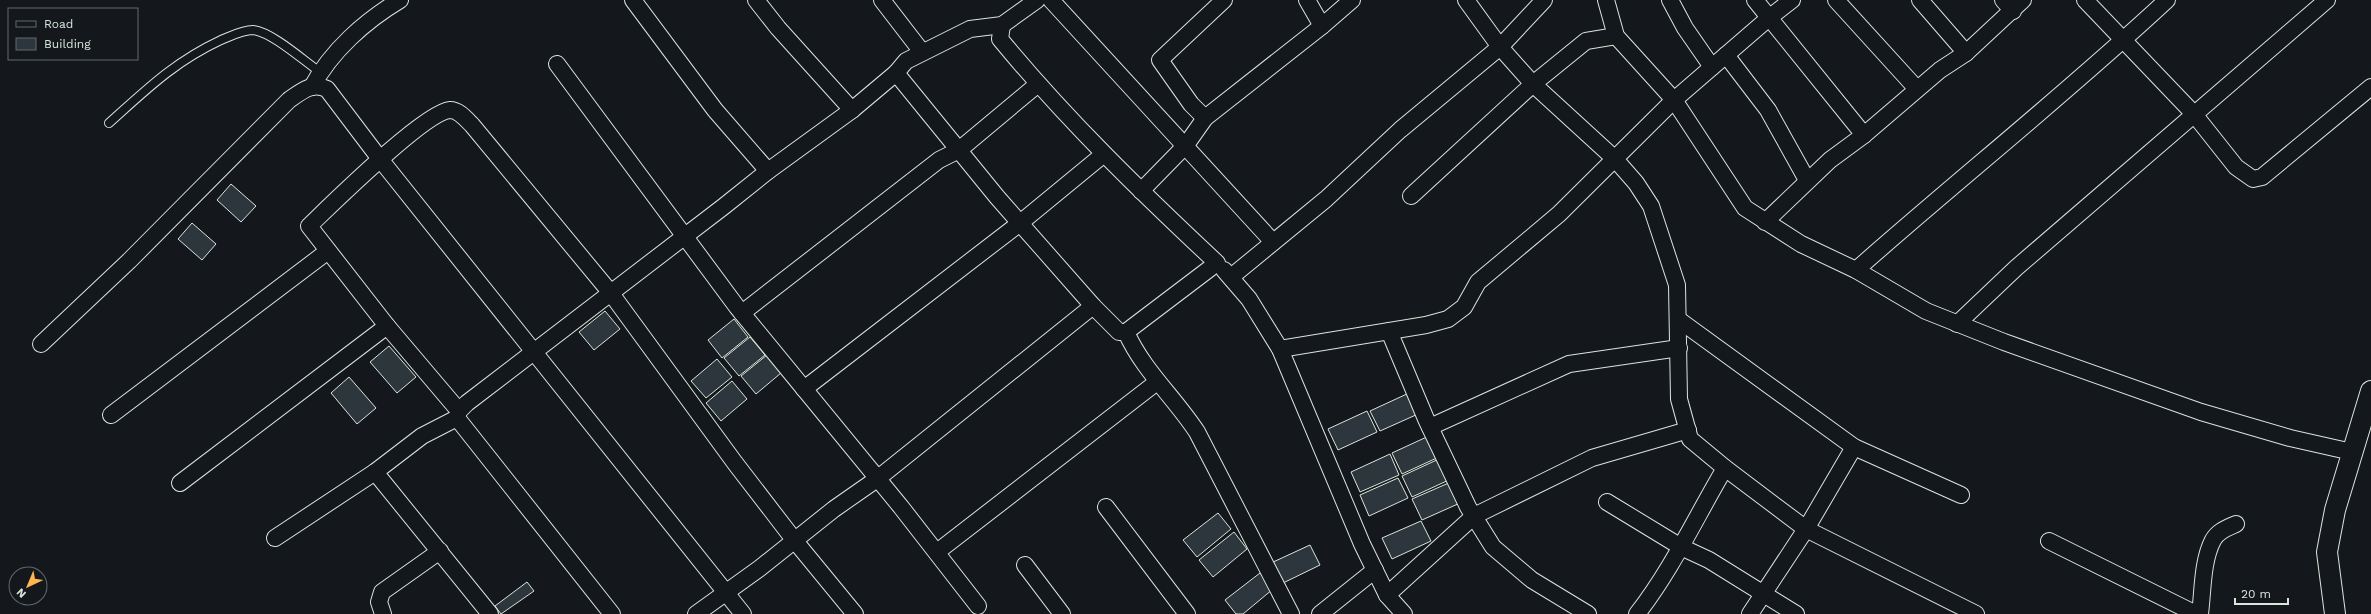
<svg xmlns="http://www.w3.org/2000/svg" width="2371" height="614" font-family="'Work Sans',sans-serif">
  <rect width="100%" height="100%" fill="#14181c"/>
  <g fill="#2c363c" stroke="#d8e6dc">
    <path d="M 231,184 L 256,206 L 241,222 L 217,200 Z"/>
    <path d="M 192,223 L 216,244 L 202,260 L 178,239 Z"/>
    <path d="M 605,311 L 620,329 L 594,350 L 579,332 Z"/>
    <path d="M 734,319 L 748,337 L 722,358 L 708,340 Z"/>
    <path d="M 750,337 L 765,355 L 739,376 L 724,358 Z"/>
    <path d="M 389,346 L 416,377 L 397,393 L 370,362 Z"/>
    <path d="M 767,355 L 781,373 L 756,394 L 741,376 Z"/>
    <path d="M 717,359 L 732,377 L 706,398 L 691,381 Z"/>
    <path d="M 349,377 L 376,408 L 357,424 L 331,393 Z"/>
    <path d="M 732,381 L 747,399 L 721,421 L 706,403 Z"/>
    <path d="M 1409,393 L 1418,414 L 1380,431 L 1370,411 Z"/>
    <path d="M 1367,411 L 1377,432 L 1338,450 L 1328,429 Z"/>
    <path d="M 1431,435 L 1441,456 L 1402,474 L 1392,453 Z"/>
    <path d="M 1390,454 L 1399,475 L 1360,492 L 1351,472 Z"/>
    <path d="M 1441,458 L 1451,479 L 1412,497 L 1402,476 Z"/>
    <path d="M 1398,478 L 1408,498 L 1369,516 L 1360,495 Z"/>
    <path d="M 1451,482 L 1460,503 L 1422,520 L 1412,499 Z"/>
    <path d="M 1218,513 L 1231,529 L 1197,557 L 1183,540 Z"/>
    <path d="M 1421,521 L 1431,541 L 1392,559 L 1382,538 Z"/>
    <path d="M 1234,532 L 1247,549 L 1213,577 L 1199,560 Z"/>
    <path d="M 1310,545 L 1320,565 L 1281,584 L 1271,563 Z"/>
    <path d="M 1260,573 L 1273,589 L 1243,614 L 1236,614 L 1225,600 Z"/>
    <path d="M 527,582 L 534,591 L 501,614 L 495,606 Z"/>
  </g>
  <g fill="none" stroke-linecap="round" stroke-linejoin="round">
    <defs>
      <path id="service" d="M 109,123 C 147,89 174,62 221,40 C 231,36 242,30 253,30 C 272,32 304,61 320,72"/>
      <g id="minor">
        <path d="M 633,0 L 715,110 L 768,171"/>
        <path d="M 756,0 L 778,28 L 852,110"/>
        <path d="M 882,0 L 922,52"/>
        <path d="M 1051,0 L 1273,242"/>
        <path d="M 1307,0 L 1322,26"/>
        <path d="M 1466,0 L 1500,47 L 1533,84 L 1615,159 L 1636,183 L 1651,206 L 1677,285 L 1679,399 L 1690,439 L 1725,468 L 1806,529 L 1976,614"/>
        <path d="M 1606,0 L 1616,36 L 1674,100 L 1745,208 L 1801,244 L 1856,270 L 1926,311 L 2004,342 L 2201,412 L 2290,438 L 2352,452"/>
        <path d="M 1670,0 L 1685,28 L 1712,67"/>
        <path d="M 1755,0 L 1864,135"/>
        <path d="M 1836,0 L 1917,89"/>
        <path d="M 1920,0 L 1966,53"/>
        <path d="M 2003,0 L 2013,11"/>
        <path d="M 2085,0 L 2194,114 L 2236,167 L 2253,179 L 2262,177 L 2371,87"/>
        <path d="M 1726,55 L 1768,110 L 1807,180"/>
        <path d="M 557,64 L 737,307 L 901,507 L 978,606"/>
        <path d="M 896,73 L 997,197 L 1093,306"/>
        <path d="M 312,87 C 331,51 365,21 400,0"/>
        <path d="M 1205,118 L 1191,104 L 1160,60 L 1224,0"/>
        <path d="M 1141,191 L 1186,145 L 1205,118 L 1322,26 L 1352,0"/>
        <path d="M 1411,196 L 1533,84 L 1586,41 L 1616,36"/>
        <path d="M 1765,222 L 1830,160 L 1864,135 L 1940,70 L 1966,53 L 2023,0"/>
        <path d="M 1224,270 L 1249,299 L 1280,349 L 1362,544 L 1387,595 L 1404,614"/>
        <path d="M 1856,270 C 1959,179 2066,94 2167,0"/>
        <path d="M 1231,277 L 1326,199 L 1400,130 L 1500,47 L 1544,0"/>
        <path d="M 742,313 L 939,160 L 959,150 L 1038,84"/>
        <path d="M 1679,320 L 1854,447 L 1961,495"/>
        <path d="M 1957,324 L 2016,268 L 2327,0"/>
        <path d="M 1389,331 L 1426,419 L 1468,507 L 1493,547 L 1532,580 L 1588,614"/>
        <path d="M 1126,332 C 1143,370 1174,397 1197,432 L 1291,614"/>
        <path d="M 41,344 L 129,261 L 289,100 C 302,91 312,82 327,89 L 380,159 L 743,614"/>
        <path d="M 1280,349 L 1426,325 L 1448,319 L 1464,307 L 1478,282 L 1559,214 L 1674,100 L 1770,17 L 1792,0"/>
        <path d="M 804,389 L 1020,223 L 1104,154"/>
        <path d="M 459,411 L 387,326 L 309,226 C 331,205 425,112 450,110 C 459,110 466,119 472,125 L 610,292 L 735,463 L 795,541 L 855,614"/>
        <path d="M 111,415 L 328,251"/>
        <path d="M 1430,427 L 1569,364 L 1679,348"/>
        <path d="M 375,472 L 490,614"/>
        <path d="M 180,483 L 387,326"/>
        <path d="M 1607,502 L 1681,547 L 1709,560 L 1796,614"/>
        <path d="M 1106,507 L 1187,614"/>
        <path d="M 275,538 L 375,472 L 422,436 L 457,418"/>
        <path d="M 2049,541 L 2196,614"/>
        <path d="M 937,552 L 1157,382"/>
        <path d="M 1025,565 L 1062,614"/>
        <path d="M 1387,595 L 1474,516 L 1592,458 L 1688,430"/>
        <path d="M 383,614 L 379,602 L 382,592 L 440,551"/>
        <path d="M 612,614 L 457,418 L 459,411 L 467,403 L 723,207 L 768,171 L 852,110 L 896,73 L 906,61 L 970,29 L 1002,25 L 1037,0"/>
        <path d="M 696,614 L 760,568 L 834,509 L 877,479 L 1093,306 L 1119,332 L 1126,332 L 1217,263 C 1141,192 1066,119 1000,39 L 1002,25"/>
        <path d="M 1320,614 L 1375,570"/>
        <path d="M 1637,614 C 1672,569 1696,517 1725,468"/>
        <path d="M 1750,614 L 1806,529 L 1854,447"/>
        <path d="M 2200,614 C 2203,591 2202,561 2213,540 C 2218,531 2227,528 2236,524"/>
      </g>
      <path id="tertiary" d="M 2335,614 L 2327,552 L 2335,510 L 2371,391"/>
    </defs>
    <use href="#service" stroke="#d8e6dc" stroke-width="10"/>
    <use href="#minor" stroke="#d8e6dc" stroke-width="18"/>
    <use href="#tertiary" stroke="#d8e6dc" stroke-width="22"/>
    <use href="#service" stroke="#14181c" stroke-width="8"/>
    <use href="#minor" stroke="#14181c" stroke-width="16"/>
    <use href="#tertiary" stroke="#14181c" stroke-width="20"/>
  </g>
  <rect x="8" y="8" width="130" height="52" fill="#14181c" stroke="#626a69"/>
  <rect x="16" y="21" width="20" height="6" fill="#14181c" stroke="#626a69"/>
  <text x="44" y="28" font-size="12" fill="#d8e6dc">Road</text>
  <rect x="16" y="38" width="20" height="12" fill="#2c363c" stroke="#626a69"/>
  <text x="44" y="48" font-size="12" fill="#d8e6dc">Building</text>
  <g transform="translate(28 586) rotate(224)"><circle r="19" fill="#14181c" stroke="#626a69"/>
  <path d="M0-3L7 15L0 10L-7 15Z" fill="#ffb74d"/>
  <text y="-6" font-size="11" font-weight="bold" text-anchor="middle" fill="#d8e6dc">N</text>
  </g>
  <path d="M2235 598v6h53v-6" fill="none" stroke="#d8e6dc" stroke-width="2"/>
  <text x="2241" y="598" font-size="12" fill="#d8e6dc" stroke="#14181c" stroke-width="3" paint-order="stroke">20 m</text>
</svg>
